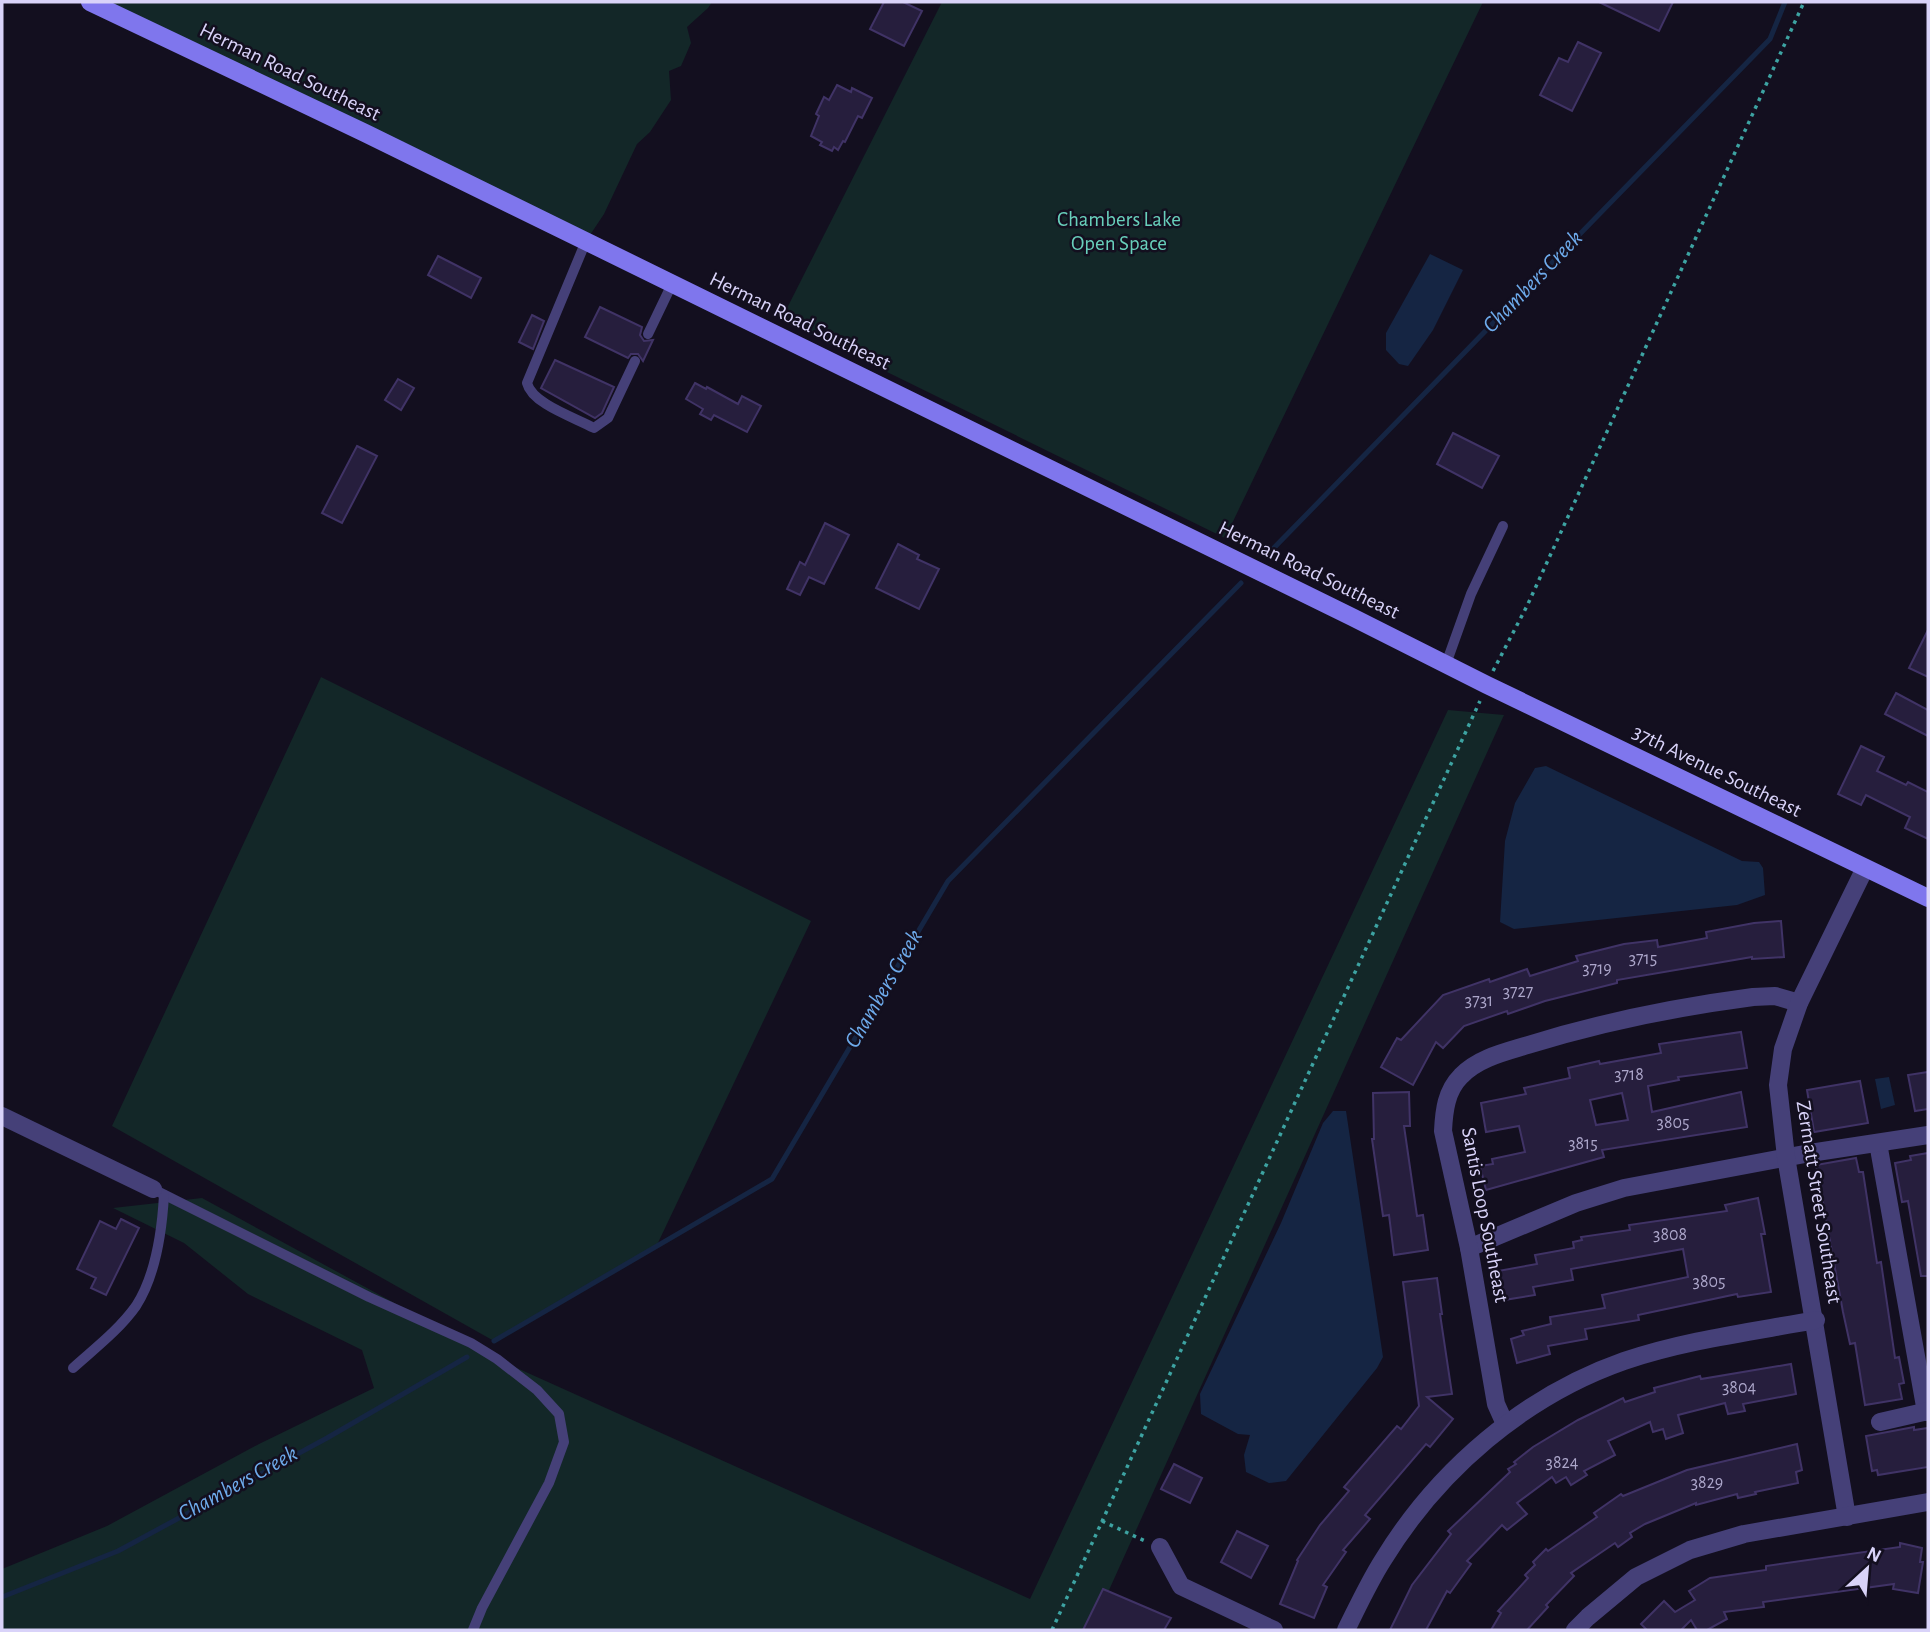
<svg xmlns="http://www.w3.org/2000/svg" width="1930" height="1632" font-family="'Alegreya Sans',sans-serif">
  <rect width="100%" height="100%" fill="#130f1f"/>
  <g fill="#132728">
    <path d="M 110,2 L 712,2 L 708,8 L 687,27 L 691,43 L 681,66 L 669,71 L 671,100 L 650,132 L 637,144 L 604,214 L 586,241 L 107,10 Z"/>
    <path d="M 942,2 L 1483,2 L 1225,538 L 781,320 Z"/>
    <path d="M 321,677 L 811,921 L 656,1247 L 494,1341 L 112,1126 Z"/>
    <path d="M 1448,710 L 1504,715 L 1091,1630 L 2,1630 L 2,1569 L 107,1526 L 259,1444 L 374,1388 L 362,1350 L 248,1294 L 184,1243 L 113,1208 L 202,1198 L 497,1359 L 1030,1599 Z"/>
  </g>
  <g fill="#152543">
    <path d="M 1430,254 L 1463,270 L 1433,330 L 1408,366 L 1399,364 L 1386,350 L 1386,333 Z"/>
    <path d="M 1546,766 L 1742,861 L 1759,862 L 1763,868 L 1765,895 L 1737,905 L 1514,929 L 1500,922 L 1505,841 L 1515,803 L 1535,768 Z"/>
    <path d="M 1889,1077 L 1895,1105 L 1881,1109 L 1875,1079 Z"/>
    <path d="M 1333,1111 L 1346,1111 L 1383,1357 L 1377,1368 L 1286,1481 L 1269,1483 L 1246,1472 L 1244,1455 L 1250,1435 L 1238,1434 L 1201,1414 L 1200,1394 L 1281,1223 L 1323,1123 Z"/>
  </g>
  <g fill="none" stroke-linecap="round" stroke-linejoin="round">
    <g stroke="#152543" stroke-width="5">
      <path d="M 1268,554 L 1770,39 L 1785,2"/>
      <path d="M 494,1341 L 772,1179 L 948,881 L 1241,583"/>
      <path d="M 2,1597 L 118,1551 L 327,1438 L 467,1357"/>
    </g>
  </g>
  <g fill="#261e3d" stroke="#403366" stroke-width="2" fill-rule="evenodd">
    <path d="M 884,2 L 903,2 L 922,11 L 904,46 L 870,29 Z"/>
    <path d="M 1599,2 L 1673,2 L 1659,31 Z"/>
    <path d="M 1578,42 L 1601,53 L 1572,111 L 1540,95 L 1559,58 L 1568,62 Z"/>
    <path d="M 837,85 L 851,92 L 852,88 L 872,98 L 862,118 L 858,116 L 845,142 L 843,141 L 838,150 L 834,147 L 832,151 L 820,145 L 822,142 L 811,136 L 819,116 L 816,114 L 824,97 L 829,100 Z"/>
    <path d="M 438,256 L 481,278 L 471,298 L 428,275 Z"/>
    <path d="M 600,307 L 642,327 L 640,335 L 644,341 L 653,340 L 643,361 L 638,354 L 631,354 L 628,358 L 585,337 Z"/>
    <path d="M 532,315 L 544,321 L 533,349 L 519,342 Z"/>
    <path d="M 555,360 L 614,387 L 602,413 L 595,418 L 541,388 Z"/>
    <path d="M 398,379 L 414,388 L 401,410 L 385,400 Z"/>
    <path d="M 695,383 L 706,389 L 707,387 L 738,404 L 742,396 L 761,406 L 747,432 L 714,415 L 711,420 L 700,414 L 703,409 L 686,399 Z"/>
    <path d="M 1453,433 L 1499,456 L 1482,488 L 1437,464 Z"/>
    <path d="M 357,446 L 377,456 L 342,523 L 322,513 Z"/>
    <path d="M 825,523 L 849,535 L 824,584 L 809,577 L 800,595 L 787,589 L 800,562 L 805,565 Z"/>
    <path d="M 898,544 L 919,555 L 917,559 L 939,569 L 919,609 L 876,588 Z"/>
    <path d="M 1928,630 L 1928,677 L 1909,668 Z"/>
    <path d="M 1896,693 L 1928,710 L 1928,736 L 1885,714 Z"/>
    <path d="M 1861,746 L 1884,757 L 1877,771 L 1906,785 L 1908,782 L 1928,792 L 1928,839 L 1905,828 L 1910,817 L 1866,795 L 1861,805 L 1838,794 Z"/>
    <path d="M 1781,921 L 1784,957 L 1752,959 L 1752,957 L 1617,980 L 1617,983 L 1545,1001 L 1508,1014 L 1507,1011 L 1464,1026 L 1443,1048 L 1436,1042 L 1413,1085 L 1381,1067 L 1397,1038 L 1401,1040 L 1443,995 L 1489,979 L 1490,982 L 1527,969 L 1530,976 L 1578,961 L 1576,956 L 1624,944 L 1657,940 L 1658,947 L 1707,938 L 1706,932 L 1754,923 Z"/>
    <path d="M 1741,1032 L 1747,1068 L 1678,1077 L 1679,1080 L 1648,1086 L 1652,1112 L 1741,1092 L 1747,1127 L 1602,1150 L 1604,1157 L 1486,1190 L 1480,1166 L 1493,1164 L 1492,1159 L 1525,1152 L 1519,1126 L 1486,1132 L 1481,1103 L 1526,1094 L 1524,1088 L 1570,1078 L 1568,1068 L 1599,1061 L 1600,1064 L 1661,1053 L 1659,1044 ZM 1622,1093 L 1628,1120 L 1596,1125 L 1590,1100 Z"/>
    <path d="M 1928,1072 L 1928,1109 L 1915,1111 L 1908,1075 Z"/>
    <path d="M 1860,1081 L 1868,1123 L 1814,1132 L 1807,1090 Z"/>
    <path d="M 1409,1092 L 1410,1126 L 1404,1126 L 1417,1216 L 1423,1215 L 1428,1250 L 1394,1255 L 1389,1215 L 1383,1216 L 1372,1139 L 1374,1139 L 1373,1093 Z"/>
    <path d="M 1928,1153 L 1928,1276 L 1921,1276 L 1908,1201 L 1902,1202 L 1895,1163 L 1911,1160 L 1910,1156 Z"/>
    <path d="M 1856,1158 L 1859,1172 L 1863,1172 L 1877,1263 L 1881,1262 L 1895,1358 L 1899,1357 L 1904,1383 L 1899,1384 L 1902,1399 L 1865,1405 L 1855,1343 L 1850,1344 L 1843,1312 L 1816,1165 Z"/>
    <path d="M 1758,1198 L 1765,1234 L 1761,1234 L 1771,1292 L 1738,1297 L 1737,1294 L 1638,1315 L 1639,1320 L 1585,1329 L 1587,1339 L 1548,1346 L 1550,1354 L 1517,1363 L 1511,1339 L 1524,1335 L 1522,1331 L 1551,1324 L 1550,1317 L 1605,1308 L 1602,1295 L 1688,1277 L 1683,1249 L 1571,1269 L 1573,1280 L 1533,1287 L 1535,1295 L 1504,1300 L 1498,1271 L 1537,1264 L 1535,1255 L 1574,1248 L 1573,1242 L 1582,1240 L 1581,1237 L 1630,1230 L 1629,1225 L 1727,1211 L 1725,1205 Z"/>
    <path d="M 121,1219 L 139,1228 L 106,1295 L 91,1288 L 96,1278 L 77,1269 L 100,1221 L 116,1229 Z"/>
    <path d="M 1437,1278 L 1442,1314 L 1440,1314 L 1452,1394 L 1427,1397 L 1453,1419 L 1430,1447 L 1426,1444 L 1365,1515 L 1370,1519 L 1343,1550 L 1346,1552 L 1323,1585 L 1327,1587 L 1314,1618 L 1280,1604 L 1298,1561 L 1297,1560 L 1320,1525 L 1349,1491 L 1344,1487 L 1397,1426 L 1401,1429 L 1419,1406 L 1403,1282 Z"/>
    <path d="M 1791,1364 L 1796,1394 L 1743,1404 L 1745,1411 L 1728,1414 L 1725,1403 L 1678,1415 L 1683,1433 L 1666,1439 L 1663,1429 L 1653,1432 L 1650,1422 L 1608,1441 L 1615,1455 L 1584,1471 L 1587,1475 L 1571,1485 L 1566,1477 L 1556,1483 L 1552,1477 L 1517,1503 L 1527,1514 L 1507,1530 L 1502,1525 L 1467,1561 L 1471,1564 L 1450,1593 L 1447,1591 L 1426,1630 L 1390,1630 L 1412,1585 L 1451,1534 L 1448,1531 L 1510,1472 L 1508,1469 L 1516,1464 L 1514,1462 L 1533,1447 L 1578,1420 L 1623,1398 L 1625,1402 L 1655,1392 L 1654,1388 L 1700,1376 L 1701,1379 Z"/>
    <path d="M 1914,1427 L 1914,1430 L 1928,1428 L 1928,1467 L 1878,1475 L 1877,1470 L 1872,1471 L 1866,1436 Z"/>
    <path d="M 1797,1444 L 1802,1470 L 1796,1472 L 1798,1483 L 1755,1492 L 1756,1494 L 1738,1498 L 1737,1494 L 1696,1505 L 1696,1503 L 1645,1524 L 1630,1533 L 1632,1537 L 1618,1547 L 1615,1543 L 1571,1573 L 1574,1576 L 1546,1605 L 1548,1607 L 1527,1630 L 1491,1630 L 1501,1613 L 1498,1611 L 1528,1578 L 1525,1575 L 1535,1565 L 1533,1562 L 1546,1549 L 1548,1551 L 1597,1517 L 1594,1513 L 1621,1494 L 1623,1496 L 1687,1470 Z"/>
    <path d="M 1174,1464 L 1202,1478 L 1190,1503 L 1161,1489 Z"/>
    <path d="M 1237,1531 L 1268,1546 L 1251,1578 L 1221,1562 Z"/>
    <path d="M 1900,1543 L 1922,1548 L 1920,1562 L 1923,1562 L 1918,1593 L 1893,1589 L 1894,1584 L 1763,1602 L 1764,1607 L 1724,1612 L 1727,1619 L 1707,1630 L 1697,1630 L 1691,1620 L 1681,1630 L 1647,1630 L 1641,1624 L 1664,1601 L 1675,1612 L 1695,1600 L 1689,1591 L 1710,1578 L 1766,1570 L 1766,1566 L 1900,1547 Z"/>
    <path d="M 1103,1589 L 1171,1618 L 1164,1630 L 1083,1630 Z"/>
  </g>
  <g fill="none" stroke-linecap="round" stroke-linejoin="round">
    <g stroke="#3da3a2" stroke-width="3.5" stroke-dasharray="3.5 5" stroke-linecap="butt">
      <path d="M 1493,671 L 1527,606 L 1804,2"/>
      <path d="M 1102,1521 L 1145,1541"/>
      <path d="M 1052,1630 L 1480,701"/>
    </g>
    <g stroke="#454078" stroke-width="10">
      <path d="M 586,241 L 527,383 C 532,404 576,418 594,428 L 608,418 L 635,361"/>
      <path d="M 648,334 L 672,284"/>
      <path d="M 1446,664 L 1471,594 L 1503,526"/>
      <path d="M 153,1189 L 369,1297 L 471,1343 L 497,1359 L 537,1390 L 559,1414 L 564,1442 L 549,1483 L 482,1608 L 473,1630"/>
      <path d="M 73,1368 C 94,1349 119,1330 136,1306 C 156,1275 162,1231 164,1195"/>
    </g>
    <g stroke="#454078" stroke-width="18">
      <path d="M 2,1116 L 153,1189"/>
      <path d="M 1878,1143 L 1926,1412"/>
      <path d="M 1469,1248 L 1576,1203 L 1624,1188 L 1810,1153 L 1928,1135"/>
      <path d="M 1880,1422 L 1928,1411"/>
      <path d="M 1505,1424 L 1496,1404 L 1469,1248 L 1443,1131 C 1444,1111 1446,1091 1461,1076 C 1478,1058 1505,1052 1528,1045 C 1602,1022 1677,1007 1753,997 L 1775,996 L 1799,1003"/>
      <path d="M 1847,1517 L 1786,1157 L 1778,1085 L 1783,1049 L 1799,1003 L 1865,868"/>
      <path d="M 1160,1547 L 1181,1586 L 1274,1630"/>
      <path d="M 1346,1630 C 1358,1606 1369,1582 1383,1560 C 1438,1470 1524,1396 1624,1361 C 1686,1340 1751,1332 1816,1320"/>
      <path d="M 1575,1630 L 1588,1617 L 1636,1577 L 1690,1550 L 1744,1534 L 1928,1502"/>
    </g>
    <path stroke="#7f76ed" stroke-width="18" d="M 90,2 L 365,133 L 1352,617 L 1487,685 L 1928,898"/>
  </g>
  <g text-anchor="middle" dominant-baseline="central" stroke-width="5" stroke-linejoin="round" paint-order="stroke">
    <g font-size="18" fill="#aca6ca">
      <text x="1643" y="959">3715</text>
      <text x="1597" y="969">3719</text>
      <text x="1518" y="992">3727</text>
      <text x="1479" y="1001">3731</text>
      <text x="1629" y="1075">3718</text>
      <text x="1673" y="1123">3805</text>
      <text x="1583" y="1144">3815</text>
      <text x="1670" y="1235">3808</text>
      <text x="1709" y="1282">3805</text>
      <text x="1739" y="1388">3804</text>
      <text x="1562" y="1463">3824</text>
      <text x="1707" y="1483">3829</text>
    </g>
    <g font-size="21" fill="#d9d3f9" stroke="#130f1f">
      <text transform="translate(290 72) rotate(26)">Herman Road Southeast</text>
      <text transform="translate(800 321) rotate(26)">Herman Road Southeast</text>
      <text transform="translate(1309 570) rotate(26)">Herman Road Southeast</text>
      <text transform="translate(1717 771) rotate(26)">37th Avenue Southeast</text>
      <text transform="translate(1819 1202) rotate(81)">Zermatt Street Southeast</text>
      <text transform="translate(1485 1215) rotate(79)">Santis Loop Southeast</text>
    </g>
    <g font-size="21" fill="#68cfbb" stroke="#130f1f">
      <text x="1119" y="219">Chambers Lake<tspan x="1119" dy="24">Open Space</tspan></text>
    </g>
    <g font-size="23" font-style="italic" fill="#6eabec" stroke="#130f1f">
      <text transform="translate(1533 282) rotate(-46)">Chambers Creek</text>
      <text transform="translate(884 989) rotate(-60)">Chambers Creek</text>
      <text transform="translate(238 1484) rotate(-29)">Chambers Creek</text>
    </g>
  </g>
  <rect width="1930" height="1632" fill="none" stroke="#d9d3f9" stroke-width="7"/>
  <g transform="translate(1867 1569) rotate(26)" stroke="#130f1f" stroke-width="5" paint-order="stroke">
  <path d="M0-5L12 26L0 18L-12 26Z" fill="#d9d3f9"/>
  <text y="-10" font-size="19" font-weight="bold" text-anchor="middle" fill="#d9d3f9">N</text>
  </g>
</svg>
